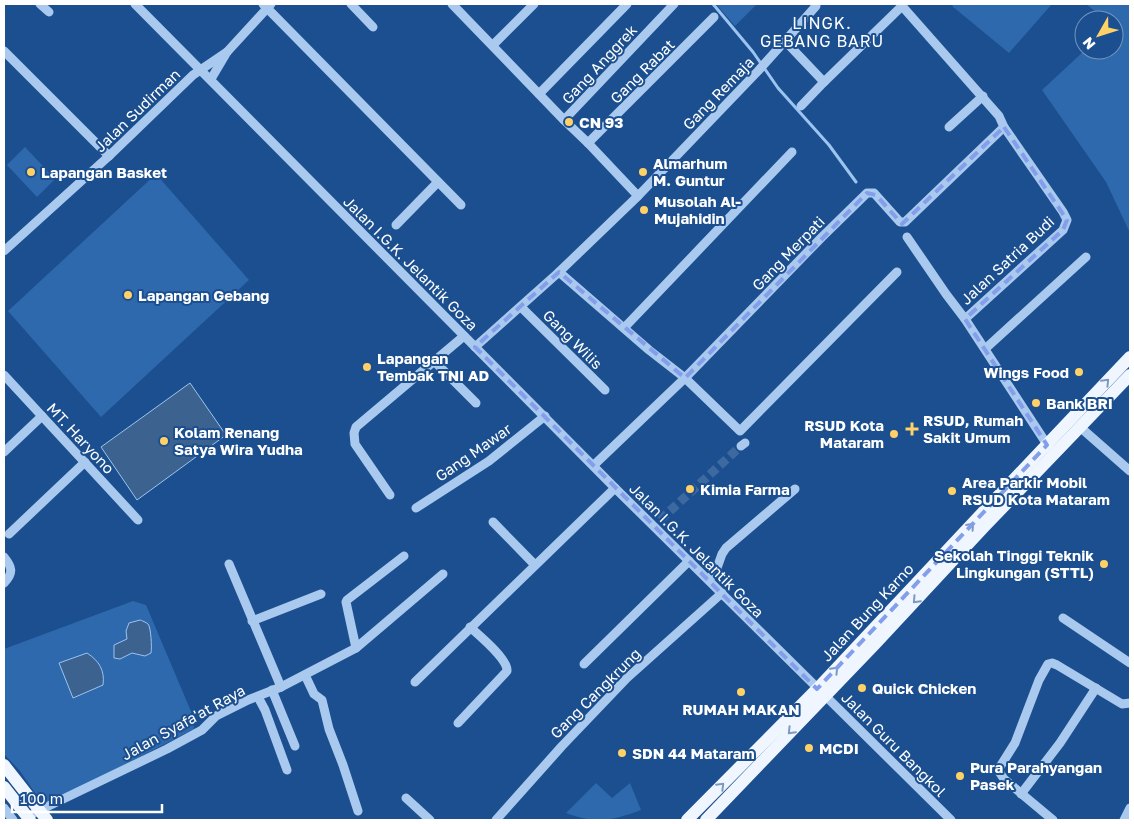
<svg xmlns="http://www.w3.org/2000/svg" width="1134" height="824" font-family="'Golos Text',sans-serif">
  <rect width="100%" height="100%" fill="#1b4f8f"/>
  <g fill="#2e69ad">
    <path d="M 716,4 L 757,4 L 735,26 Z"/>
    <path d="M 954,4 L 1052,4 L 1009,53 L 952,6 Z"/>
    <path d="M 1086,4 L 1130,4 L 1130,233 L 1106,182 L 1042,90 L 1085,50 L 1114,50 L 1114,20 L 1106,20 Z"/>
    <path d="M 25,147 L 55,179 L 37,197 L 7,165 Z"/>
    <path d="M 156,174 L 249,280 L 101,417 L 8,311 Z"/>
    <path d="M 133,601 L 146,605 L 193,716 L 194,729 L 44,806 L 20,771 L 4,754 L 4,649 Z"/>
    <path d="M 596,783 L 612,798 L 630,783 L 641,810 C 612,821 595,824 566,813 Z"/>
  </g>
  <g fill="#3c6290" stroke="#9cc4f0">
    <path d="M 190,383 L 226,435 L 137,500 L 101,447 Z"/>
    <path d="M 140,620 C 141,620 147,623 148,624 C 151,627 152,648 151,653 L 145,656 L 132,653 L 120,659 L 114,658 L 114,645 L 127,639 L 126,631 L 129,623 Z"/>
    <path d="M 87,653 C 99,661 105,670 103,685 L 73,698 L 59,663 Z"/>
  </g>
  <g fill="none" stroke-linecap="round" stroke-linejoin="round">
    <path stroke="#9cc4f0" stroke-width="3" d="M 713,4 L 753,52 L 778,88 L 829,145 L 856,182"/>
    <path stroke="#3d69a0" stroke-width="9" stroke-dasharray="9 4.5" stroke-linecap="butt" d="M 660,520 L 741,446"/>
    <g stroke="#a9c9ee" stroke-width="9">
      <path d="M 40,4 L 49,12"/>
      <path d="M 135,4 L 615,488 L 951,820"/>
      <path d="M 263,4 L 461,205"/>
      <path d="M 351,4 L 373,27"/>
      <path d="M 452,4 L 564,120 L 588,143 L 638,196 L 559,272 L 475,347"/>
      <path d="M 903,4 L 902,6 L 999,116 L 1004,127 L 1063,212 L 1067,220 L 1063,230 L 965,319 L 1050,449"/>
      <path d="M 785,41 L 816,6"/>
      <path d="M 493,45 L 534,4"/>
      <path d="M 4,51 L 109,156"/>
      <path d="M 211,79 L 227,52 L 271,4"/>
      <path d="M 539,94 L 627,4"/>
      <path d="M 801,106 L 824,82"/>
      <path d="M 564,120 L 674,4"/>
      <path d="M 949,127 L 983,96"/>
      <path d="M 588,143 L 714,17"/>
      <path d="M 638,196 L 758,71 L 785,41 L 824,82 L 902,6"/>
      <path d="M 396,225 L 438,182"/>
      <path d="M 907,237 L 946,294 L 965,319"/>
      <path d="M 4,251 L 109,156 L 193,75 L 227,52"/>
      <path d="M 559,272 L 649,350 L 685,378 L 740,431 L 897,272"/>
      <path d="M 521,307 L 605,390"/>
      <path d="M 624,328 L 792,152"/>
      <path d="M 985,349 L 1086,257"/>
      <path d="M 434,361 L 476,403"/>
      <path d="M 4,375 L 138,520"/>
      <path d="M 1080,427 L 1130,471"/>
      <path d="M 741,446 L 745,443"/>
      <path d="M 4,452 L 42,416"/>
      <path d="M 594,465 L 685,378 L 822,237 L 867,193 L 874,193 L 900,222 L 905,222 L 1004,127"/>
      <path d="M 390,495 L 355,444 L 354,433 L 356,427 L 464,336"/>
      <path d="M 416,508 L 489,461 L 545,416"/>
      <path d="M 493,522 L 535,565"/>
      <path d="M 9,534 L 85,462"/>
      <path d="M 4,557 C 12,567 14,573 4,583"/>
      <path d="M 229,564 L 281,687"/>
      <path d="M 709,580 L 717,568 L 722,554 L 726,548 L 795,489"/>
      <path d="M 1063,618 L 1130,663"/>
      <path d="M 252,621 L 321,594"/>
      <path d="M 356,648 L 443,574"/>
      <path d="M 584,664 L 689,561"/>
      <path d="M 305,675 L 314,694 L 322,700 L 329,729 L 343,765 L 358,811"/>
      <path d="M 415,682 L 615,488"/>
      <path d="M 272,690 L 295,746"/>
      <path d="M 258,697 L 265,710 L 287,770"/>
      <path d="M 458,723 L 507,671 C 508,659 480,636 470,627"/>
      <path d="M 1021,794 L 1060,743 L 1096,688"/>
      <path d="M 406,798 L 430,820"/>
      <path d="M 4,808 L 13,820"/>
      <path d="M 34,813 L 167,749 L 202,730 L 216,716 L 248,700 L 281,687 L 356,648 L 346,602 L 347,600 L 404,556"/>
      <path d="M 496,820 L 562,746 L 627,678 L 722,593"/>
      <path d="M 1053,820 L 1004,779 L 998,770 L 1015,743 L 1039,680 L 1048,664 L 1052,663 L 1057,665 L 1122,704 L 1130,703"/>
      <path d="M 1124,820 L 1130,808"/>
    </g>
    <g stroke="#f0f6ff" stroke-width="12">
      <path d="M 4,765 L 47,820"/>
      <path d="M 4,787 L 30,820"/>
      <path d="M 687,820 L 817,689 L 1000,494 L 1130,357"/>
      <path d="M 706,820 L 875,644 L 984,527 L 1130,375"/>
    </g>
  </g>
  <defs><path id="oneway-chevron" d="M-2-3.5L2.5 0L-2 3.5" fill="none" stroke-width="1.6" stroke-linecap="round" stroke-linejoin="round" transform="scale(1.25)"/></defs>
  <g stroke="#7b9ac1">
    <use href="#oneway-chevron" transform="translate(1106 382) rotate(-46)"/>
    <use href="#oneway-chevron" transform="translate(971 526) rotate(-48)"/>
    <use href="#oneway-chevron" transform="translate(916 600) rotate(133)"/>
    <use href="#oneway-chevron" transform="translate(835 670) rotate(-46)"/>
    <use href="#oneway-chevron" transform="translate(791 731) rotate(134)"/>
    <use href="#oneway-chevron" transform="translate(721 786) rotate(-45)"/>
  </g>
  <path fill="none" stroke="#839eea" stroke-width="4" stroke-dasharray="10 6" stroke-linejoin="round" d="M 1004,127 L 1067,220 L 1063,230 L 965,319 L 1047,445 L 817,689 L 475,347 L 559,272 L 685,378 L 867,193 L 876,195 L 902,224 Z"/>
  <g fill="#ffd166" stroke="#1b4f8f" stroke-width="2">
    <circle cx="569" cy="122" r="5"/>
    <circle cx="31" cy="172" r="5"/>
    <circle cx="643" cy="172" r="5"/>
    <circle cx="644" cy="210" r="5"/>
    <circle cx="128" cy="295" r="5"/>
    <circle cx="367" cy="367" r="5"/>
    <circle cx="1079" cy="372" r="5"/>
    <circle cx="1036" cy="403" r="5"/>
    <path d="M909.5 421.5h5v5h5v5h-5v5h-5v-5h-5v-5h5z"/>
    <circle cx="894" cy="434" r="5"/>
    <circle cx="164" cy="441" r="5"/>
    <circle cx="690" cy="489" r="5"/>
    <circle cx="952" cy="491" r="5"/>
    <circle cx="1104" cy="564" r="5"/>
    <circle cx="862" cy="688" r="5"/>
    <circle cx="741" cy="692" r="5"/>
    <circle cx="809" cy="748" r="5"/>
    <circle cx="622" cy="753" r="5"/>
    <circle cx="960" cy="776" r="5"/>
  </g>
  <g text-anchor="middle" dominant-baseline="central" stroke-width="4" stroke-linejoin="round" paint-order="stroke">
    <g font-size="15" fill="#fff" stroke="#1b4f8f">
      <text transform="translate(599 64) rotate(-47)">Gang Anggrek</text>
      <text transform="translate(642 71) rotate(-45)">Gang Rabat</text>
      <text transform="translate(718 93) rotate(-46)">Gang Remaja</text>
      <text transform="translate(137 110) rotate(-44)">Jalan Sudirman</text>
      <text transform="translate(788 253) rotate(-46)">Gang Merpati</text>
      <text transform="translate(1007 260) rotate(-43)">Jalan Satria Budi</text>
      <text transform="translate(411 263) rotate(45)">Jalan I.G.K. Jelantik Goza</text>
      <text transform="translate(573 339) rotate(45)">Gang Wilis</text>
      <text transform="translate(81 438) rotate(47)">MT. Haryono</text>
      <text transform="translate(473 452) rotate(-35)">Gang Mawar</text>
      <text transform="translate(697 550) rotate(45)">Jalan I.G.K. Jelantik Goza</text>
      <text transform="translate(867 612) rotate(-47)">Jalan Bung Karno</text>
      <text transform="translate(595 693) rotate(-45)">Gang Cangkrung</text>
      <text transform="translate(183 722) rotate(-29)">Jalan Syafa'at Raya</text>
      <text transform="translate(894 744) rotate(45)">Jalan Guru Bangkol</text>
    </g>
    <g font-size="15" font-weight="bold" fill="#fff" stroke="#1b4f8f" text-anchor="start">
      <text x="579" y="122">CN 93</text>
      <text x="653" y="163">Almarhum<tspan x="653" dy="17">M. Guntur</tspan></text>
      <text x="41" y="172">Lapangan Basket</text>
      <text x="654" y="201">Musolah Al-<tspan x="654" dy="17">Mujahidin</tspan></text>
      <text x="138" y="295">Lapangan Gebang</text>
      <text x="377" y="358">Lapangan<tspan x="377" dy="17">Tembak TNI AD</tspan></text>
      <text x="1069" y="372" text-anchor="end">Wings Food</text>
      <text x="1046" y="403">Bank BRI</text>
      <text x="923" y="420">RSUD, Rumah<tspan x="923" dy="17">Sakit Umum</tspan></text>
      <text x="884" y="425" text-anchor="end">RSUD Kota<tspan x="884" dy="17">Mataram</tspan></text>
      <text x="174" y="432">Kolam Renang<tspan x="174" dy="17">Satya Wira Yudha</tspan></text>
      <text x="962" y="482">Area Parkir Mobil<tspan x="962" dy="17">RSUD Kota Mataram</tspan></text>
      <text x="700" y="489">Kimia Farma</text>
      <text x="1094" y="555" text-anchor="end">Sekolah Tinggi Teknik<tspan x="1094" dy="17">Lingkungan (STTL)</tspan></text>
      <text x="872" y="688">Quick Chicken</text>
      <text x="741" y="709" text-anchor="middle">RUMAH MAKAN</text>
      <text x="819" y="748">MCDI</text>
      <text x="632" y="753">SDN 44 Mataram</text>
      <text x="970" y="767">Pura Parahyangan<tspan x="970" dy="17">Pasek</tspan></text>
    </g>
    <g font-size="16" letter-spacing="1" fill="#fff" stroke="#1b4f8f">
      <text x="822" y="23">LINGK.<tspan x="822" dy="18">GEBANG BARU</tspan></text>
    </g>
  </g>
  <rect width="1134" height="824" fill="none" stroke="#ffffff" stroke-width="10"/>
  <g transform="translate(1099 35) rotate(231)"><circle r="24" fill="#1b4f8f" stroke="#7695bc"/>
  <path d="M0-4L9 19L0 12L-9 19Z" fill="#ffd166"/>
  <text y="-8" font-size="14" font-weight="bold" text-anchor="middle" fill="#ffffff">N</text>
  </g>
  <path d="M12 804v8h150v-8" fill="none" stroke="#ffffff" stroke-width="2.5"/>
  <text x="20" y="804" font-size="15" fill="#ffffff" stroke="#1b4f8f" stroke-width="4" paint-order="stroke">100 m</text>
</svg>
